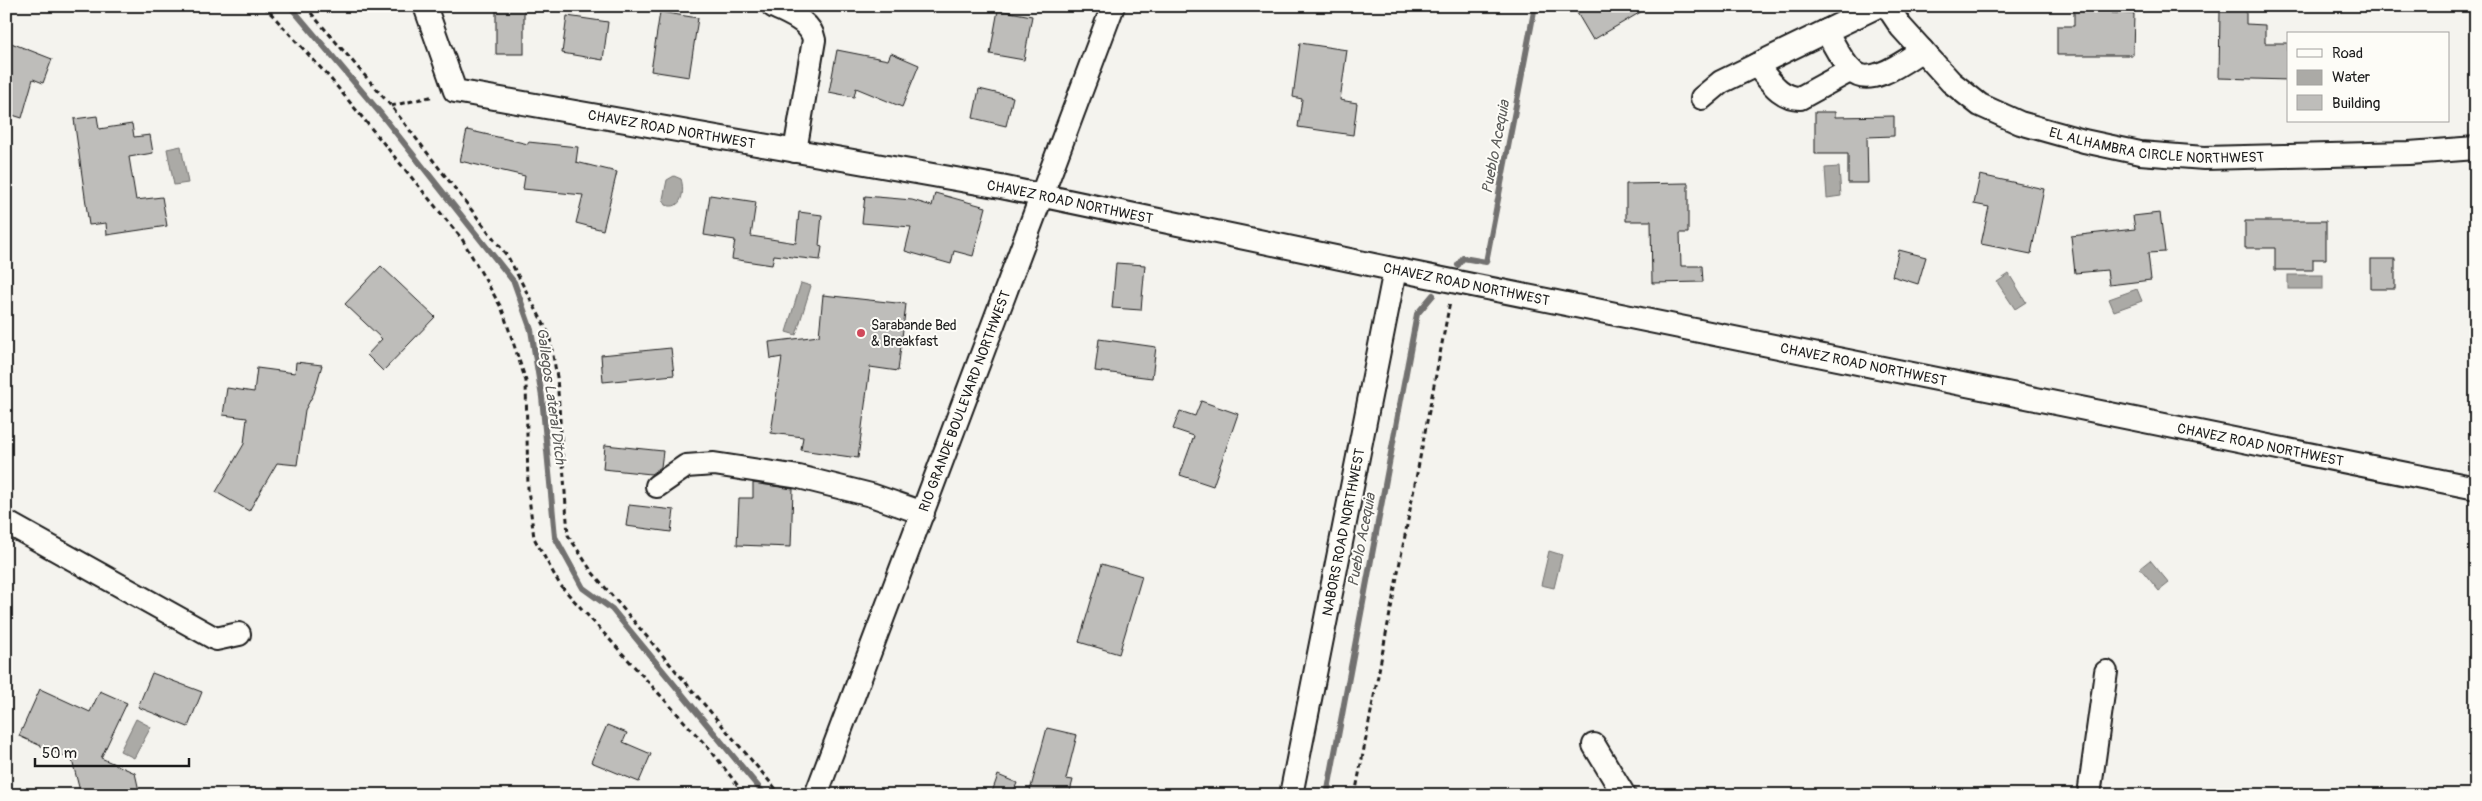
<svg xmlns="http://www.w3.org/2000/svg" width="2482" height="801" font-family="Pangolin,sans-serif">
  <rect width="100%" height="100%" fill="#f4f3ee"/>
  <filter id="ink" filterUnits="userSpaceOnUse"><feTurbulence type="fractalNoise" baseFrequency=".02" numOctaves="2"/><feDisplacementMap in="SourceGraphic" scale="10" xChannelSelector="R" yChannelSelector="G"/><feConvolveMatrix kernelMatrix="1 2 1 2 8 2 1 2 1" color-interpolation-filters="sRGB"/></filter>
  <g filter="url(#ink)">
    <g fill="#abaaa6" stroke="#72716f">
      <path d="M 181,146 L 188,183 L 174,185 L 167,149 Z"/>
      <path d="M 1839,167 L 1841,196 L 1827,198 L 1825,168 Z"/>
      <path d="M 674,176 L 681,179 C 685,191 682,211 666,205 L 663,199 L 667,180 Z"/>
      <path d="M 2009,274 L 2026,302 L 2015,309 L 1997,282 Z"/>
      <rect x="2288" y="275" width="35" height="14"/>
      <path d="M 801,283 L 811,286 L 796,335 L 786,332 Z"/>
      <path d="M 2137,289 L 2142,301 L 2114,311 L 2109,299 Z"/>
      <path d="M 1549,551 L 1562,555 L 1554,588 L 1541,585 Z"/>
      <path d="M 2150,560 L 2169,583 L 2159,591 L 2140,568 Z"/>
      <path d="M 136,719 L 151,727 L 134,758 L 120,751 Z"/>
    </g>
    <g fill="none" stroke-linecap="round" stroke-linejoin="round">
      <g stroke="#72716f" stroke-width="6">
        <path d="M 290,6 L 381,114 L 514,282 L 531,330 L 542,397 L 555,537 L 583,588 L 612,609 L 765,795"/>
        <path d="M 1458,265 L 1463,258 L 1486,262 L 1535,6"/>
        <path d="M 1327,795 L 1417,314 L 1433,295"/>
      </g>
    </g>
    <g fill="#bebdba" stroke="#1c1c1c">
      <rect x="496" y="6" width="28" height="48"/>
      <path d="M 1573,6 L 1651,6 L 1593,40 Z"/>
      <path d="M 2074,6 L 2111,6 L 2111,13 L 2134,14 L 2133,55 L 2057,55 L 2057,26 L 2074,26 Z"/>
      <path d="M 998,10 L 1032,16 L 1024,60 L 990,54 Z"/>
      <path d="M 2220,10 L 2246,10 L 2246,24 L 2265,25 L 2265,43 L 2288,43 L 2288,80 L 2219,78 Z"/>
      <path d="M 660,12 L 698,18 L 689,77 L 651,71 Z"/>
      <path d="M 567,16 L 608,22 L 603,60 L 562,53 Z"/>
      <path d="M 6,41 L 52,59 L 43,83 L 33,79 L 22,118 L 6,113 Z"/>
      <path d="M 1300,43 L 1347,50 L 1340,100 L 1357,103 L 1353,135 L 1298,127 L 1302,99 L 1293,97 Z"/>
      <path d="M 837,50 L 888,60 L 891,53 L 919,65 L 902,107 L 856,88 L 854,97 L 829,92 Z"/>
      <path d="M 979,89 L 1013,97 L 1006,126 L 973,118 Z"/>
      <path d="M 1815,112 L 1835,112 L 1835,117 L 1894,116 L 1894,136 L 1867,137 L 1868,183 L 1848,183 L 1848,154 L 1815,154 Z"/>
      <path d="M 97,116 L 99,129 L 132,124 L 134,137 L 150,135 L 153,153 L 129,157 L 136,200 L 162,197 L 167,226 L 107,235 L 106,223 L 89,225 L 74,119 Z"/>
      <path d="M 467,130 L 528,144 L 528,142 L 578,147 L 576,162 L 617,172 L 603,230 L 576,223 L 583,195 L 523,189 L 525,176 L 460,161 Z"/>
      <path d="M 1980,175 L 2044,189 L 2031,254 L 1981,244 L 1989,207 L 1974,204 Z"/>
      <path d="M 1688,183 L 1688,233 L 1680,233 L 1681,266 L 1702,266 L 1703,282 L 1652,283 L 1651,221 L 1626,221 L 1626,184 Z"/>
      <path d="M 935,193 L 986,207 L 973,256 L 954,251 L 951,264 L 905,251 L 911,227 L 862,223 L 865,196 L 912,200 L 932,206 Z"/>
      <path d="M 710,195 L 756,202 L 751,236 L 796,243 L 799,212 L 822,215 L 819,246 L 822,247 L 820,260 L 774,255 L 772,265 L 732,259 L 735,240 L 704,235 Z"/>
      <path d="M 2160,213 L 2165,252 L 2148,253 L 2151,280 L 2109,285 L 2107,270 L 2075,273 L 2071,236 L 2135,229 L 2133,216 Z"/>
      <path d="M 2245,221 L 2326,221 L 2326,259 L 2313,259 L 2313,270 L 2275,270 L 2275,248 L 2245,248 Z"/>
      <path d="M 1899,250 L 1926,257 L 1918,284 L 1892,276 Z"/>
      <rect x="2371" y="259" width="24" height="30"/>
      <path d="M 1116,263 L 1145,265 L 1141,310 L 1112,308 Z"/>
      <path d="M 381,266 L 435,317 L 383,371 L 367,355 L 382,339 L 345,304 Z"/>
      <path d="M 823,295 L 906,304 L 898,371 L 870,367 L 858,458 L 801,450 L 803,437 L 771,433 L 782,357 L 771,359 L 769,342 L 819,336 Z"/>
      <path d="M 1099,339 L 1156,347 L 1152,378 L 1095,371 Z"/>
      <path d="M 671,348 L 674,375 L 603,382 L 601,355 Z"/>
      <path d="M 296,362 L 322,365 L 314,393 L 305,410 L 297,465 L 277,463 L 249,511 L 216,492 L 244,444 L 247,418 L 223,415 L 227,388 L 254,392 L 257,368 L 295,373 Z"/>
      <path d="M 1201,401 L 1238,414 L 1213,486 L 1180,475 L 1194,436 L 1173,429 L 1180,411 L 1195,416 Z"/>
      <path d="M 605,445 L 663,451 L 661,467 L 651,474 L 603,469 Z"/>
      <path d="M 753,483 L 793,489 L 791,547 L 737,545 L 739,498 L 753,498 Z"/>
      <path d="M 629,505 L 674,510 L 671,532 L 626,526 Z"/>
      <path d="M 1102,564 L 1142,576 L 1119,654 L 1079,642 Z"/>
      <path d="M 152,673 L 202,692 L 188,727 L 138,707 Z"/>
      <path d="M 40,689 L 90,712 L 100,691 L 127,703 L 101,758 L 135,773 L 140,795 L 81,795 L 72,760 L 19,736 Z"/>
      <path d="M 607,725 L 627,733 L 623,742 L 651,754 L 639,782 L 591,762 Z"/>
      <path d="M 1047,728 L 1077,735 L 1066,779 L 1073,780 L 1069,795 L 1046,795 L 1030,791 Z"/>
      <path d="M 998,775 L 1017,783 L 1012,795 L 991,795 Z"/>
    </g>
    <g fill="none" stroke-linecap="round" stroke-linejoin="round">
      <defs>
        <g id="minor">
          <path id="s1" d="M 425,6 L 455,91 L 1001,187 L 1383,267 L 2476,488"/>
          <path d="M 773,6 C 788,14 811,21 814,40 L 795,151"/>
          <path id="s2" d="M 1887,6 L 1901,27 L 1951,82 L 1980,105 L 2020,123 L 2084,141 L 2140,153 L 2204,158 L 2409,153 L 2476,148"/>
          <path d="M 1826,31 C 1834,44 1841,61 1852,71 C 1870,89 1906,60 1922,50"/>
          <path d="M 1756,65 C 1769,79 1779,98 1800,98 L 1851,70"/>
          <path d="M 1702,98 L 1721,82 L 1878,6"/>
          <path d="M 657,486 L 686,466 L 714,464 L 799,477 L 871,495 L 923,513"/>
          <path d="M 6,522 L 216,639 L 239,634"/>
          <path d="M 1594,745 L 1624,795"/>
          <path id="s3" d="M 816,795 L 1113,6"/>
          <path id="s4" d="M 1291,795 L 1395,270"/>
          <path d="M 2089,795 L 2106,672"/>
        </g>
      </defs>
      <use href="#minor" stroke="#1c1c1c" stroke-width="26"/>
      <g stroke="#1c1c1c" stroke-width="3" stroke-dasharray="5 4" stroke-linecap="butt">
        <path d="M 264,6 L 330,78 L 462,239 L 502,309 L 526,381 L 528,489 L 534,538 L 560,585 L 712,752 L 745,795"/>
        <path d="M 305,6 L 391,106 L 508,257 L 549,334 L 557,377 L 568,535 L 592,572 L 781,795"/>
        <path d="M 391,106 L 434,96"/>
        <path d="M 1355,795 L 1450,302"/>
      </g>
      <use href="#minor" stroke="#fdfcf7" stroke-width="22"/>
    </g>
  </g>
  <circle fill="#d1495b" stroke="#fdfcf7" stroke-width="2" cx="861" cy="333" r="5"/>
  <g text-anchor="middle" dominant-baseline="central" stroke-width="4" stroke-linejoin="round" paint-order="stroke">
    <g font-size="14" fill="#1c1c1c" stroke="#fdfcf7">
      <text stroke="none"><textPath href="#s1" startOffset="310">CHAVEZ ROAD NORTHWEST</textPath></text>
      <text stroke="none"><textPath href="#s2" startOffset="320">EL ALHAMBRA CIRCLE NORTHWEST</textPath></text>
      <text stroke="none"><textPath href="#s1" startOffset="715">CHAVEZ ROAD NORTHWEST</textPath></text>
      <text stroke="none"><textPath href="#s1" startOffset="1120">CHAVEZ ROAD NORTHWEST</textPath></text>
      <text stroke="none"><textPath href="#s1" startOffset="1525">CHAVEZ ROAD NORTHWEST</textPath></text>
      <text stroke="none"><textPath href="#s3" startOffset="421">RIO GRANDE BOULEVARD NORTHWEST</textPath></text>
      <text stroke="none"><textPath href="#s1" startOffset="1930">CHAVEZ ROAD NORTHWEST</textPath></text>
      <text stroke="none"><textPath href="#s4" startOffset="268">NABORS ROAD NORTHWEST</textPath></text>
    </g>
    <g font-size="14" fill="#1c1c1c" stroke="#fdfcf7" text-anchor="start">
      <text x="871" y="325">Sarabande Bed<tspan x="871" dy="16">&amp; Breakfast</tspan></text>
    </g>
    <g font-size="15" font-style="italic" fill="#5c5c5a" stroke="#fdfcf7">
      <text transform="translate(1496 147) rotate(-79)">Pueblo Acequia</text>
      <text transform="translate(551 396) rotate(82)">Gallegos Lateral Ditch</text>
      <text transform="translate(1362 540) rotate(-79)">Pueblo Acequia</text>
    </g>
  </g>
  <rect width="2482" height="801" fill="none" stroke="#fdfcf7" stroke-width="25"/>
  <rect x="12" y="12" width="2457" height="776" fill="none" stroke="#1c1c1c" stroke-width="2" filter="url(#ink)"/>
  <rect x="2287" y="32" width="162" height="90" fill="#fdfcf7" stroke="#a3a29f"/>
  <rect x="2297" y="49" width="25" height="8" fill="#fdfcf7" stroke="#a3a29f"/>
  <text x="2332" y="58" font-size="15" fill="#1c1c1c">Road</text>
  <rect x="2297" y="70" width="25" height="15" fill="#abaaa6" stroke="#a3a29f"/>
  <text x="2332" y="82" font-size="15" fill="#1c1c1c">Water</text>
  <rect x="2297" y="95" width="25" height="15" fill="#bebdba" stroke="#a3a29f"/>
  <text x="2332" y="108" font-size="15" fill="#1c1c1c">Building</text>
  <path d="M35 758v8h154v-8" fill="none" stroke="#1c1c1c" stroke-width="2.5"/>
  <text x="42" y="758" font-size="15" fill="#1c1c1c" stroke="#fdfcf7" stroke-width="4" paint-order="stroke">50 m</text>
</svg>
